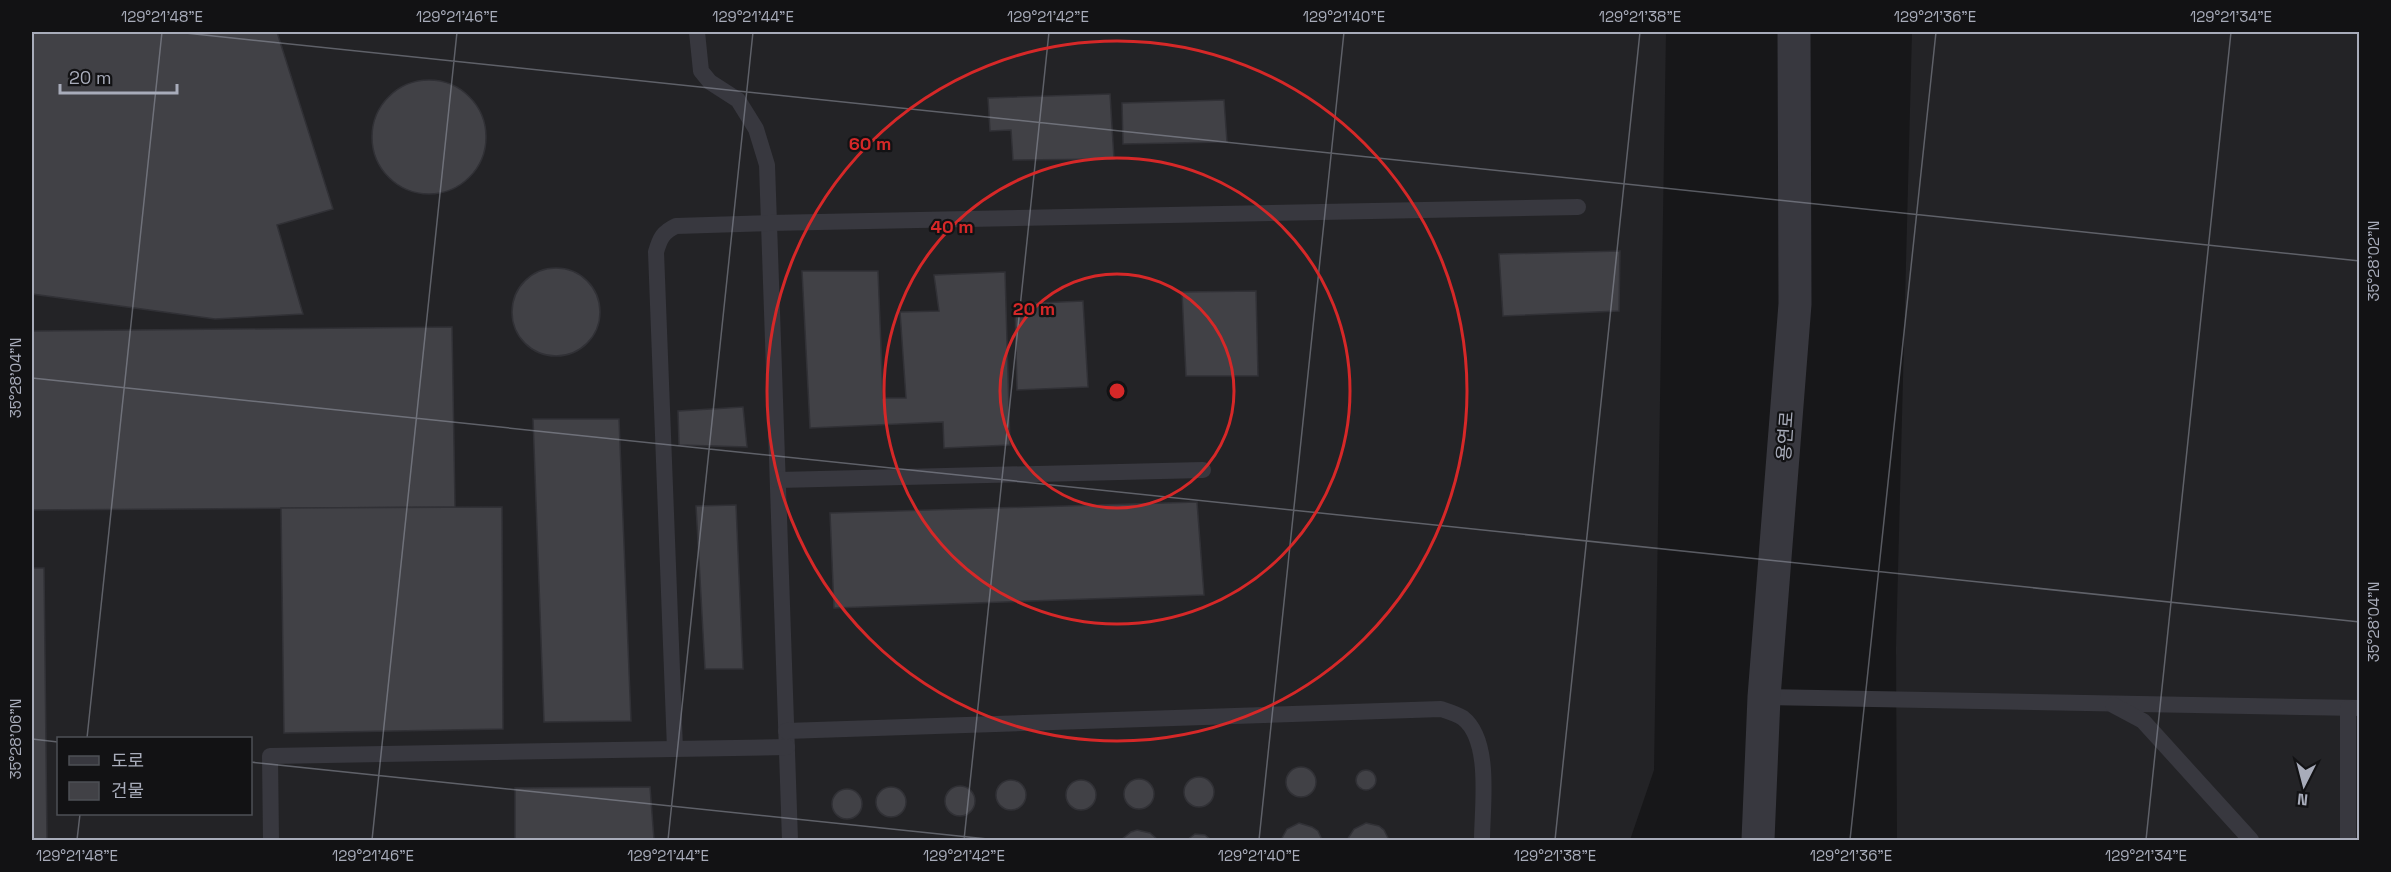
<svg xmlns="http://www.w3.org/2000/svg" width="2391" height="872" font-family="'Space Grotesk','Noto Sans KR',sans-serif">
  <rect width="100%" height="100%" fill="#171719"/>
  <g fill="#232326" fill-rule="evenodd">
    <path d="M 32,32 L 1666,32 L 1654,770 L 1630,840 L 32,840 ZM 58,738 L 250,738 L 250,814 L 58,814 Z"/>
    <path d="M 1912,32 L 2359,32 L 2359,840 L 1897,840 L 1896,648 Z"/>
  </g>
  <g fill="#414146" stroke="#313136" stroke-width="1.5">
    <path d="M 32,32 L 277,32 L 333,209 L 277,225 L 303,314 L 215,319 L 32,294 Z"/>
    <circle cx="429" cy="137" r="57"/>
    <path d="M 1110,94 L 1114,159 L 1013,160 L 1011,130 L 990,131 L 988,98 Z"/>
    <path d="M 1224,100 L 1227,142 L 1123,144 L 1122,103 Z"/>
    <path d="M 1620,251 L 1619,311 L 1503,316 L 1499,254 Z"/>
    <circle cx="556" cy="312" r="44"/>
    <path d="M 802,271 L 878,271 L 883,398 L 906,398 L 900,312 L 939,311 L 934,275 L 1005,272 L 1010,445 L 944,448 L 943,422 L 810,428 Z"/>
    <path d="M 1256,291 L 1258,376 L 1186,376 L 1182,292 Z"/>
    <path d="M 1083,301 L 1088,387 L 1017,390 L 1015,304 Z"/>
    <path d="M 452,327 L 455,507 L 32,510 L 32,331 Z"/>
    <path d="M 743,407 L 747,447 L 679,445 L 678,411 Z"/>
    <path d="M 533,419 L 619,419 L 631,721 L 544,722 Z"/>
    <path d="M 1197,502 L 1204,595 L 834,608 L 830,513 Z"/>
    <path d="M 736,505 L 743,669 L 705,669 L 696,506 Z"/>
    <path d="M 502,507 L 503,729 L 284,733 L 281,508 Z"/>
    <path d="M 32,568 L 44,568 L 47,840 L 32,840 Z"/>
    <circle cx="1301" cy="782" r="15"/>
    <circle cx="1366" cy="780" r="10"/>
    <circle cx="1199" cy="792" r="15"/>
    <circle cx="1139" cy="794" r="15"/>
    <circle cx="1081" cy="795" r="15"/>
    <circle cx="1011" cy="795" r="15"/>
    <circle cx="960" cy="801" r="15"/>
    <path d="M 650,787 L 654,840 L 515,840 L 515,788 Z"/>
    <circle cx="891" cy="802" r="15"/>
    <circle cx="847" cy="804" r="15"/>
    <path d="M 1299,823 L 1312,827 L 1318,831 L 1322,840 L 1281,840 L 1287,829 Z"/>
    <path d="M 1366,823 L 1379,826 L 1384,830 L 1389,840 L 1347,840 L 1354,829 Z"/>
    <path d="M 1137,830 L 1150,833 L 1158,840 L 1121,840 L 1131,832 Z"/>
    <path d="M 1195,834 L 1205,835 L 1211,840 L 1187,840 Z"/>
  </g>
  <g fill="none" stroke-linecap="round" stroke-linejoin="round">
    <g stroke="#38383f" stroke-width="16">
      <path d="M 697,32 L 701,71 L 710,82 L 738,100 L 756,129 L 767,165 L 790,840"/>
      <path d="M 778,480 L 1203,470"/>
      <path d="M 1764,697 L 2360,708"/>
      <path d="M 2113,705 L 2143,721 L 2251,840"/>
      <path d="M 2348,708 L 2348,840"/>
      <path d="M 786,731 L 1441,709 C 1447,711 1457,714 1463,718 C 1492,741 1482,807 1482,840"/>
      <path d="M 675,749 L 656,252 C 660,238 663,232 676,226 L 769,223 L 1578,207"/>
      <path d="M 271,840 L 270,756 L 787,747"/>
    </g>
    <path stroke="#38383f" stroke-width="33" d="M 1758,840 L 1764,697 L 1795,304 L 1794,32"/>
  </g>
  <path fill="none" stroke="#a8acba" stroke-width="1.5" stroke-opacity="0.45" d="M 176,32 L 2360,261M 32,378 L 2360,622M 87,738 L 162,32M 32,739 L 58,742M 250,762 L 997,840M 77,840 L 80,814M 372,840 L 457,32M 668,840 L 753,32M 964,840 L 1049,32M 1259,840 L 1344,32M 1555,840 L 1640,32M 1850,840 L 1936,32M 2146,840 L 2231,32"/>
  <g fill="none" stroke="#d62828" stroke-width="3">
    <circle cx="1117" cy="391" r="117"/>
    <circle cx="1117" cy="391" r="233"/>
    <circle cx="1117" cy="391" r="350"/>
  </g>
  <g text-anchor="middle" dominant-baseline="central" stroke-width="4.5" stroke-linejoin="round" paint-order="stroke">
    <g font-size="18" fill="#a8acba" stroke="#121214">
      <text transform="translate(1785 436) rotate(-86)">용연로</text>
    </g>
  </g>
  <circle cx="1117" cy="391" r="9" fill="#d62828" stroke="#121214" stroke-width="3"/>
  <g font-size="18" text-anchor="middle" font-weight="bold" fill="#d62828" stroke="#121214" stroke-width="4.5" stroke-linejoin="round" paint-order="stroke">
    <text x="870" y="150">60 m</text>
    <text x="952" y="233">40 m</text>
    <text x="1034" y="315">20 m</text>
  </g>
  <rect width="2391" height="872" fill="none" stroke="#121214" stroke-width="66"/>
  <rect x="57" y="737" width="195" height="78" fill="#121214" stroke="#4e5056" stroke-width="1.5"/>
  <rect x="69" y="756" width="30" height="9" fill="#38383f" stroke="#4e5056" stroke-width="1.5"/>
  <text x="111" y="767" font-size="18" fill="#a8acba">도로</text>
  <rect x="69" y="782" width="30" height="18" fill="#414146" stroke="#4e5056" stroke-width="1.5"/>
  <text x="111" y="797" font-size="18" fill="#a8acba">건물</text>
  <g transform="translate(2304 785) rotate(186)" stroke="#121214" stroke-width="4.5" paint-order="stroke">
  <path d="M0-4.5L10 22L0 15L-10 22Z" fill="#a8acba"/>
  <text y="-9" font-size="16" font-weight="bold" text-anchor="middle" fill="#a8acba">N</text>
  </g>
  <path d="M60 84v9h117v-9" fill="none" stroke="#a8acba" stroke-width="3"/>
  <text x="69" y="84" font-size="18" fill="#a8acba" stroke="#121214" stroke-width="4.5" paint-order="stroke">20 m</text>
  <rect x="33" y="33" width="2325" height="806" fill="none" stroke="#a8acba" stroke-width="2"/>
  <g font-size="15" text-anchor="middle" fill="#a8acba">
    <text x="162" y="22">129°21'48"E</text>
    <text x="457" y="22">129°21'46"E</text>
    <text x="753" y="22">129°21'44"E</text>
    <text x="1048" y="22">129°21'42"E</text>
    <text x="1344" y="22">129°21'40"E</text>
    <text x="1640" y="22">129°21'38"E</text>
    <text x="1935" y="22">129°21'36"E</text>
    <text x="2231" y="22">129°21'34"E</text>
    <text transform="translate(2374 261) rotate(-90)" y="5">35°28'02"N</text>
    <text transform="translate(16 378) rotate(-90)" y="5">35°28'04"N</text>
    <text transform="translate(2374 622) rotate(-90)" y="5">35°28'04"N</text>
    <text transform="translate(16 739) rotate(-90)" y="5">35°28'06"N</text>
    <text x="77" y="861">129°21'48"E</text>
    <text x="373" y="861">129°21'46"E</text>
    <text x="668" y="861">129°21'44"E</text>
    <text x="964" y="861">129°21'42"E</text>
    <text x="1259" y="861">129°21'40"E</text>
    <text x="1555" y="861">129°21'38"E</text>
    <text x="1851" y="861">129°21'36"E</text>
    <text x="2146" y="861">129°21'34"E</text>
  </g>
</svg>
